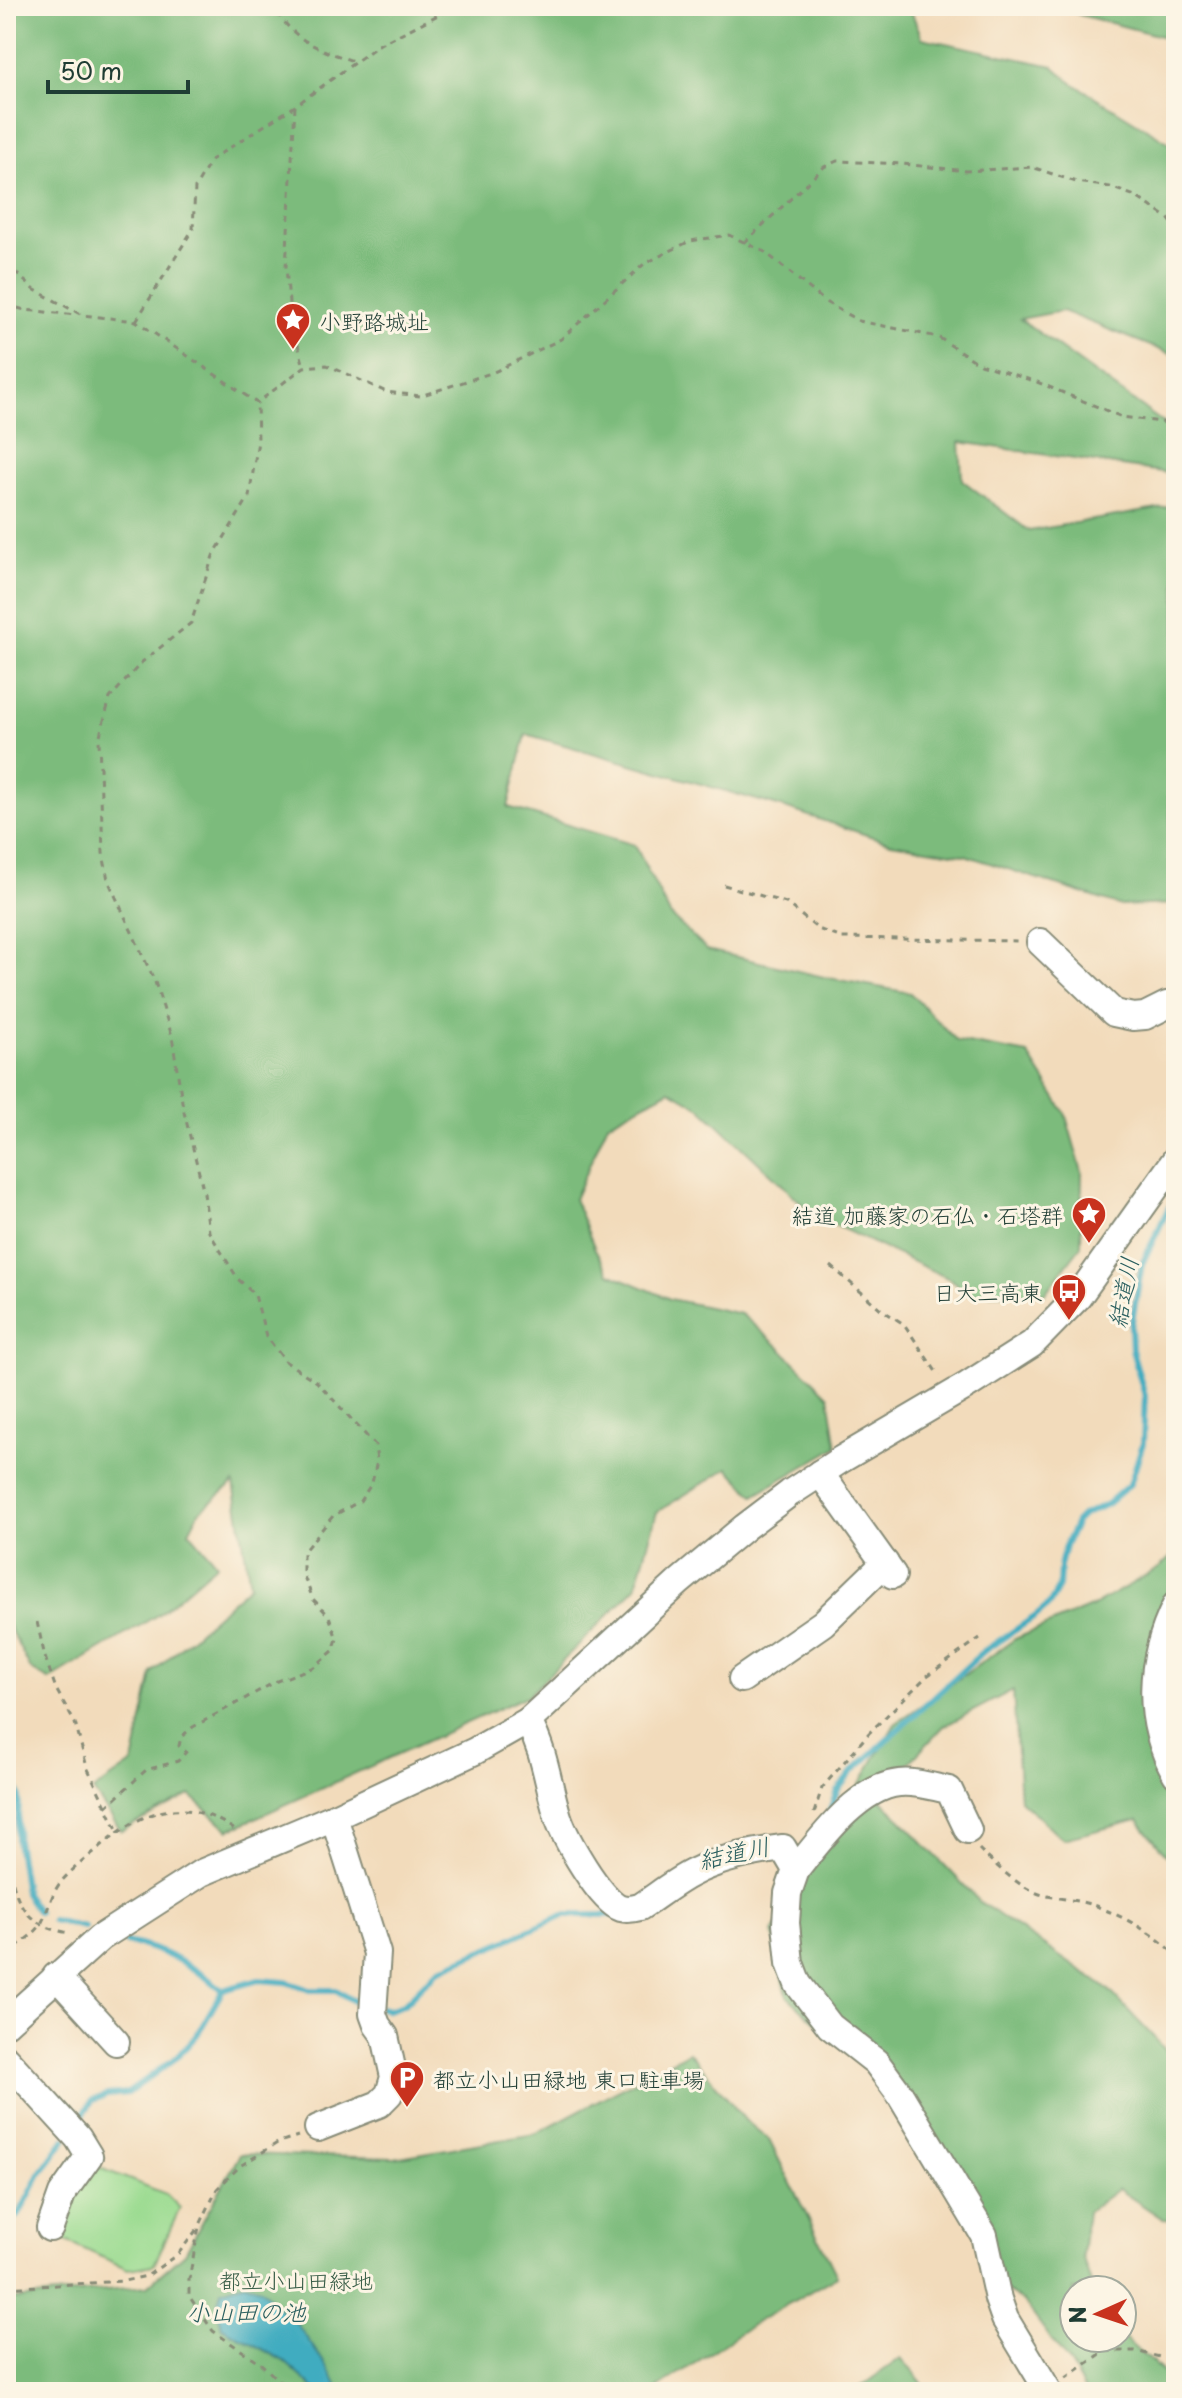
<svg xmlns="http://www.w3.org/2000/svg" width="1182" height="2398" font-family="'Playpen Sans','Klee One',sans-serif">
  <rect width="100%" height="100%" fill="#fcf5e5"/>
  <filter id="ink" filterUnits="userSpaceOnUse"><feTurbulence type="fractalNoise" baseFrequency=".0125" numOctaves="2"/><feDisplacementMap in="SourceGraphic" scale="16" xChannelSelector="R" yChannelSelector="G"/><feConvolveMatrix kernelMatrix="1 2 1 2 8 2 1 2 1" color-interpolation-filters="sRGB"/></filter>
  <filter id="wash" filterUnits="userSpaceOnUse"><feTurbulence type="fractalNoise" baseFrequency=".006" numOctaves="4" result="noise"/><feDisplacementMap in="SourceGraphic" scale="32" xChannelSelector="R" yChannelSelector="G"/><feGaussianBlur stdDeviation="1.8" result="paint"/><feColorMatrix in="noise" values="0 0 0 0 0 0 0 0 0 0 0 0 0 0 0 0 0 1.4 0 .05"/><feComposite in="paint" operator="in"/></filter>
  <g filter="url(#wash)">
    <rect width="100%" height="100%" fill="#f2dbbb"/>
    <path fill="#9bdb91" stroke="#5d8c62" stroke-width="2" d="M 93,2165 L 166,2194 L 180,2208 L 154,2265 L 128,2269 L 55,2236 L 70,2199 Z"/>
    <g fill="#7cbb7b" stroke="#4e7c58" stroke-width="2">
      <path d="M 6,6 L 909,6 L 922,38 L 1053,66 L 1071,82 L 1176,147 L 1176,356 L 1062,311 L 1020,319 L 1176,432 L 1176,474 L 960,442 L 962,480 L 1029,531 L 1169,507 L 1176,504 L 1176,786 L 1169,785 L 1174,904 L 1121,906 L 965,855 L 891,843 L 785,808 L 526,734 L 508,807 L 635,845 L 670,915 L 707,950 L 824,977 L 910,993 L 957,1041 L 1028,1054 L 1065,1113 L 1082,1172 L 1081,1246 L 1045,1293 L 969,1294 L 950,1279 L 815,1216 L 701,1108 L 670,1090 L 608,1123 L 574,1199 L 595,1249 L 609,1273 L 670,1299 L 741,1314 L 778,1346 L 829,1396 L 837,1447 L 754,1495 L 728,1468 L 657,1512 L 636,1587 L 529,1695 L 229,1830 L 190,1795 L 121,1831 L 93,1791 L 133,1763 L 152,1673 L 250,1585 L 234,1483 L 199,1512 L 189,1531 L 217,1564 L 159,1614 L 49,1680 L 31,1670 L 6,1621 Z"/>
      <path d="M 1061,6 L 1176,6 L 1176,40 L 1080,15 Z"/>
      <path d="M 1176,1552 L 1176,1854 L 1167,1856 L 1138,1820 L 1063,1839 L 1020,1800 L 1013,1690 L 944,1726 L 878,1796 L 980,1902 L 1109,1990 L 1176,2061 L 1176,2220 L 1163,2219 L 1118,2189 L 1087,2212 L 1082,2256 L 1093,2290 L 1074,2290 L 1074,2338 L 1122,2337 L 1161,2370 L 1176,2392 L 1086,2392 L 1069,2363 L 1023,2301 L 991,2282 L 972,2213 L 866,2068 L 787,1996 L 773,1933 L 895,1724 L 1015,1639 L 1091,1607 L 1159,1568 Z"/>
      <path d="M 689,2052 L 745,2120 L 769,2140 L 837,2276 L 753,2324 L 658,2388 L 659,2392 L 335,2392 L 337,2385 L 296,2323 L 280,2310 L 222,2327 L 284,2361 L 319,2392 L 6,2392 L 6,2300 L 147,2286 L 185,2253 L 240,2154 L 394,2158 L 535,2134 Z"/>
      <path d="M 901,2358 L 930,2392 L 853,2392 Z"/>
    </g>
    <path fill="#41acc0" stroke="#30747a" stroke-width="2" d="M 245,2283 L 261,2288 L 280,2310 L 296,2323 L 330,2371 L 337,2385 L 335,2392 L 319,2392 L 284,2361 L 222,2327 L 217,2307 L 221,2290 Z"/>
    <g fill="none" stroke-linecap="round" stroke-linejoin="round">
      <g stroke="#41acc0" stroke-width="6">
        <path d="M 6,1765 L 10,1770 L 19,1795 L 17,1840 L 25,1893 L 38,1912"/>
        <path d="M 829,1813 L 837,1791 L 852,1772 L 984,1651 L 1036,1616 L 1049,1605 L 1059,1587 L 1060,1566 L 1065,1546 L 1076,1522 L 1083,1515 L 1107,1504 L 1130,1484 L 1143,1443 L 1145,1396 L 1132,1350 L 1131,1327 L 1142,1264 L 1169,1207"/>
        <path d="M 52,1920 L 84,1927"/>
        <path d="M 125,1942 C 163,1948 194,1967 223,1990"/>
        <path d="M 381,2008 L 388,2010 L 403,2005 L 438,1970 L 564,1915 L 611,1915"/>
        <path d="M 77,2123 L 93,2100 L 107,2095 L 128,2093 L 177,2057 L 197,2035 L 223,1990 L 259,1980 L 286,1982 L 310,1990 L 336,1990 L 352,2000 L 367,2004"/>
        <path d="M 6,2223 L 19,2215 L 40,2174 L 65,2139"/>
      </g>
    </g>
  </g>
  <g filter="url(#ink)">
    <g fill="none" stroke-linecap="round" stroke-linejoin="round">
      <defs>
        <g id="minor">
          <path d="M 1040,942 L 1114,1013 L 1133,1017 L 1145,1016 L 1167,1005 L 1176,1004"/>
          <path d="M 820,1473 L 893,1575"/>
          <path d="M 1176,1605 C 1149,1659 1145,1720 1176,1774"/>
          <path d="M 742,1679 L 823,1623 L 885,1563"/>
          <path d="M 528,1721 C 546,1755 547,1782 558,1817 C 565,1838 600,1901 621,1908 C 628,1910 633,1909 640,1907 C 657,1896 674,1882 692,1873 C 721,1858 752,1852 783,1848 L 796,1870 L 788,1893 L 786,1923 L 790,1963 L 798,1984 L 830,2026 L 876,2062 L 899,2093 L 984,2235 L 998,2299 L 1005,2319 L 1049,2392"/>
          <path d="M 796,1870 C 820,1840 858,1787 899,1783 C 915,1781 933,1787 949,1790 L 968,1830"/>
          <path d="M 56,1976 L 116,2042"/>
          <path d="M 6,2023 L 100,1938 L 201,1873 L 334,1817 L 475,1751 L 528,1721 L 679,1582 L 745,1527 L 790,1493 L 842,1459 L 968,1385 L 1032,1344 L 1078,1297 L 1176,1159"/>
          <path d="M 6,2059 L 78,2138 L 89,2156 L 62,2194 L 50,2228"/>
          <path d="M 318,2128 L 379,2104 L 389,2094 L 394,2077 L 385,2036 L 377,2025 L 373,2014 L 377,1953 L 334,1817"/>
        </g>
      </defs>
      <use href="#minor" stroke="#888c78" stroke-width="30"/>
      <g stroke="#888c78" stroke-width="3" stroke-dasharray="6 6" stroke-linecap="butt">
        <path d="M 269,6 L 273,6 C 295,42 316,48 353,61"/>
        <path d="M 295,106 L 286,267 L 290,314 L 304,367"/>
        <path d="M 744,243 L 824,167 L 837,161 L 903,164 L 966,171 L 1032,167 L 1076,182 L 1110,187 L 1135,196 L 1168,218 L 1176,228"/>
        <path d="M 6,264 L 35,290 L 82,315 L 136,321 L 257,403 L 304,367 L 327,365 L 386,392 L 420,396 L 494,372 L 561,339 L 644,264 L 690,241 L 729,235 L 765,252 L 827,303 L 859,321 L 938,337 L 980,364 L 1037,382 L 1122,417 L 1176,424"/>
        <path d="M 6,305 L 25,310 L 77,315"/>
        <path d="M 136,321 L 193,229 L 195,188 L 212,159 L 295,106 L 380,44 L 444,12 L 460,6"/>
        <path d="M 724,885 L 786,903 L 818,929 L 842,938 L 1019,941"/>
        <path d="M 831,1266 L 882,1310 L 904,1324 L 939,1376"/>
        <path d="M 37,1622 L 45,1657 L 56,1689 L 75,1723 L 87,1767 L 118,1831"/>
        <path d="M 106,1807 L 146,1770 L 178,1761 L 186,1752 L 179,1746 L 181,1737 L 193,1727 L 277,1681 L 314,1667 L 333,1651 L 337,1639 L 329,1616 L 313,1599 L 303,1574 L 303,1552 L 333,1516 L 360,1501 L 372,1483 L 377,1461 L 375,1445 L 317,1382 L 286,1362 L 266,1336 L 255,1295 L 238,1279 L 209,1232 L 204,1193 L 183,1108 L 172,1036 L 155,982 L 108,880 L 103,853 L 99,739 L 110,698 L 142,662 L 191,623 L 213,556 L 249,497 L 258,441 L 257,403"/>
        <path d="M 814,1813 L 822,1788 L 869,1733 L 927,1676 L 980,1638"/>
        <path d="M 6,1847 C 14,1893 17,1926 71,1933"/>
        <path d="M 979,1849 C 994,1864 1022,1890 1043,1895 C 1064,1900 1084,1900 1103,1909 C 1131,1920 1154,1935 1176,1954"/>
        <path d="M 6,1954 C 17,1945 37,1934 42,1922 C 49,1908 51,1895 60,1883 C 72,1869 87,1858 101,1846 C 147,1807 186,1795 238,1832"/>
        <path d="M 6,2288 L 124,2281 L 147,2276 L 178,2254 L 198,2228"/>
        <path d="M 1066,2378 L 1105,2351 L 1135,2351 L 1176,2361"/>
        <path d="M 291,2392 L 260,2363 L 213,2331 L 189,2296 L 189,2279 L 199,2227 L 217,2189 L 240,2166 L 279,2142 L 298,2136"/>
      </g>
      <use href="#minor" stroke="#fff" stroke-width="26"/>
    </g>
  </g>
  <defs>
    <symbol id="sight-pin" viewBox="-11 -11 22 30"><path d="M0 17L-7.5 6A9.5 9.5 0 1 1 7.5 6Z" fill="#c8321e" stroke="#fcf5e5"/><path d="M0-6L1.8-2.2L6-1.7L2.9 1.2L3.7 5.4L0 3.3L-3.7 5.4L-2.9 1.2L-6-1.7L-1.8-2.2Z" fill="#fff"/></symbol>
    <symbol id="bus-pin" viewBox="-11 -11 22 30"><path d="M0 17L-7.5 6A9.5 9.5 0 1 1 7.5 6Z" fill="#c8321e" stroke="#fcf5e5"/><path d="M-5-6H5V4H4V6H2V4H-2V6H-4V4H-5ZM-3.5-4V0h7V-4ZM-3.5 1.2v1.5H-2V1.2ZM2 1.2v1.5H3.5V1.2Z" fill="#fff"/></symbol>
    <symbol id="parking-pin" viewBox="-11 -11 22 30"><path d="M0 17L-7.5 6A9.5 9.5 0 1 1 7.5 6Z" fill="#c8321e" stroke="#fcf5e5"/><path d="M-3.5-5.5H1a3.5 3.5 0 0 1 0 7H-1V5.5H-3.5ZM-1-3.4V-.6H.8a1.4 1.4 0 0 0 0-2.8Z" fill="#fff"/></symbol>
  </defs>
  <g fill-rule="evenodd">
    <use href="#sight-pin" x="273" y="300" width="40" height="54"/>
    <use href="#sight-pin" x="1069" y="1194" width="40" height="54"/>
    <use href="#bus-pin" x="1049" y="1271" width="40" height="54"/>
    <use href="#parking-pin" x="387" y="2058" width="40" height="54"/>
  </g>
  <g text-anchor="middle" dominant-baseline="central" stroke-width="6" stroke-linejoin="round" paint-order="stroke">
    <g font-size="22" fill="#1f3d34" stroke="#fcf5e5" text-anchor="start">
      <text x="319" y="320">小野路城址</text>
      <text x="1063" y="1214" text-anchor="end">結道 加藤家の石仏・石塔群</text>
      <text x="1043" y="1291" text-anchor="end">日大三高東</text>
      <text x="433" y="2078">都立小山田緑地 東口駐車場</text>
    </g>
    <g font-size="22" fill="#385d47" stroke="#fcf5e5">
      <text x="296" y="2279">都立小山田緑地</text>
    </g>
    <g font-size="24" font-style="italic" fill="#295e5e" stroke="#fcf5e5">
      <text transform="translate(1122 1292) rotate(-79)">結道川</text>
      <text transform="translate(734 1852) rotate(-12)">結道川</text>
      <text x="246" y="2311">小山田の池</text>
    </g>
  </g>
  <rect width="1182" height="2398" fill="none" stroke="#fcf5e5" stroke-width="32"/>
  <g transform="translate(1098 2314) rotate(267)"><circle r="38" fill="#fcf5e5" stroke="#a4ab9e" stroke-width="2"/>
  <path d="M0-6L14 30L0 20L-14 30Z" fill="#c8321e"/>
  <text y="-12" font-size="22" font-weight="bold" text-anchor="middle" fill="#1f3d34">N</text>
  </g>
  <path d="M48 80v12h140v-12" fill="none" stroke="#1f3d34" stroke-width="4"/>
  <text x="60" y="80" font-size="24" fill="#1f3d34" stroke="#fcf5e5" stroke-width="6" paint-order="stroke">50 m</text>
</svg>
